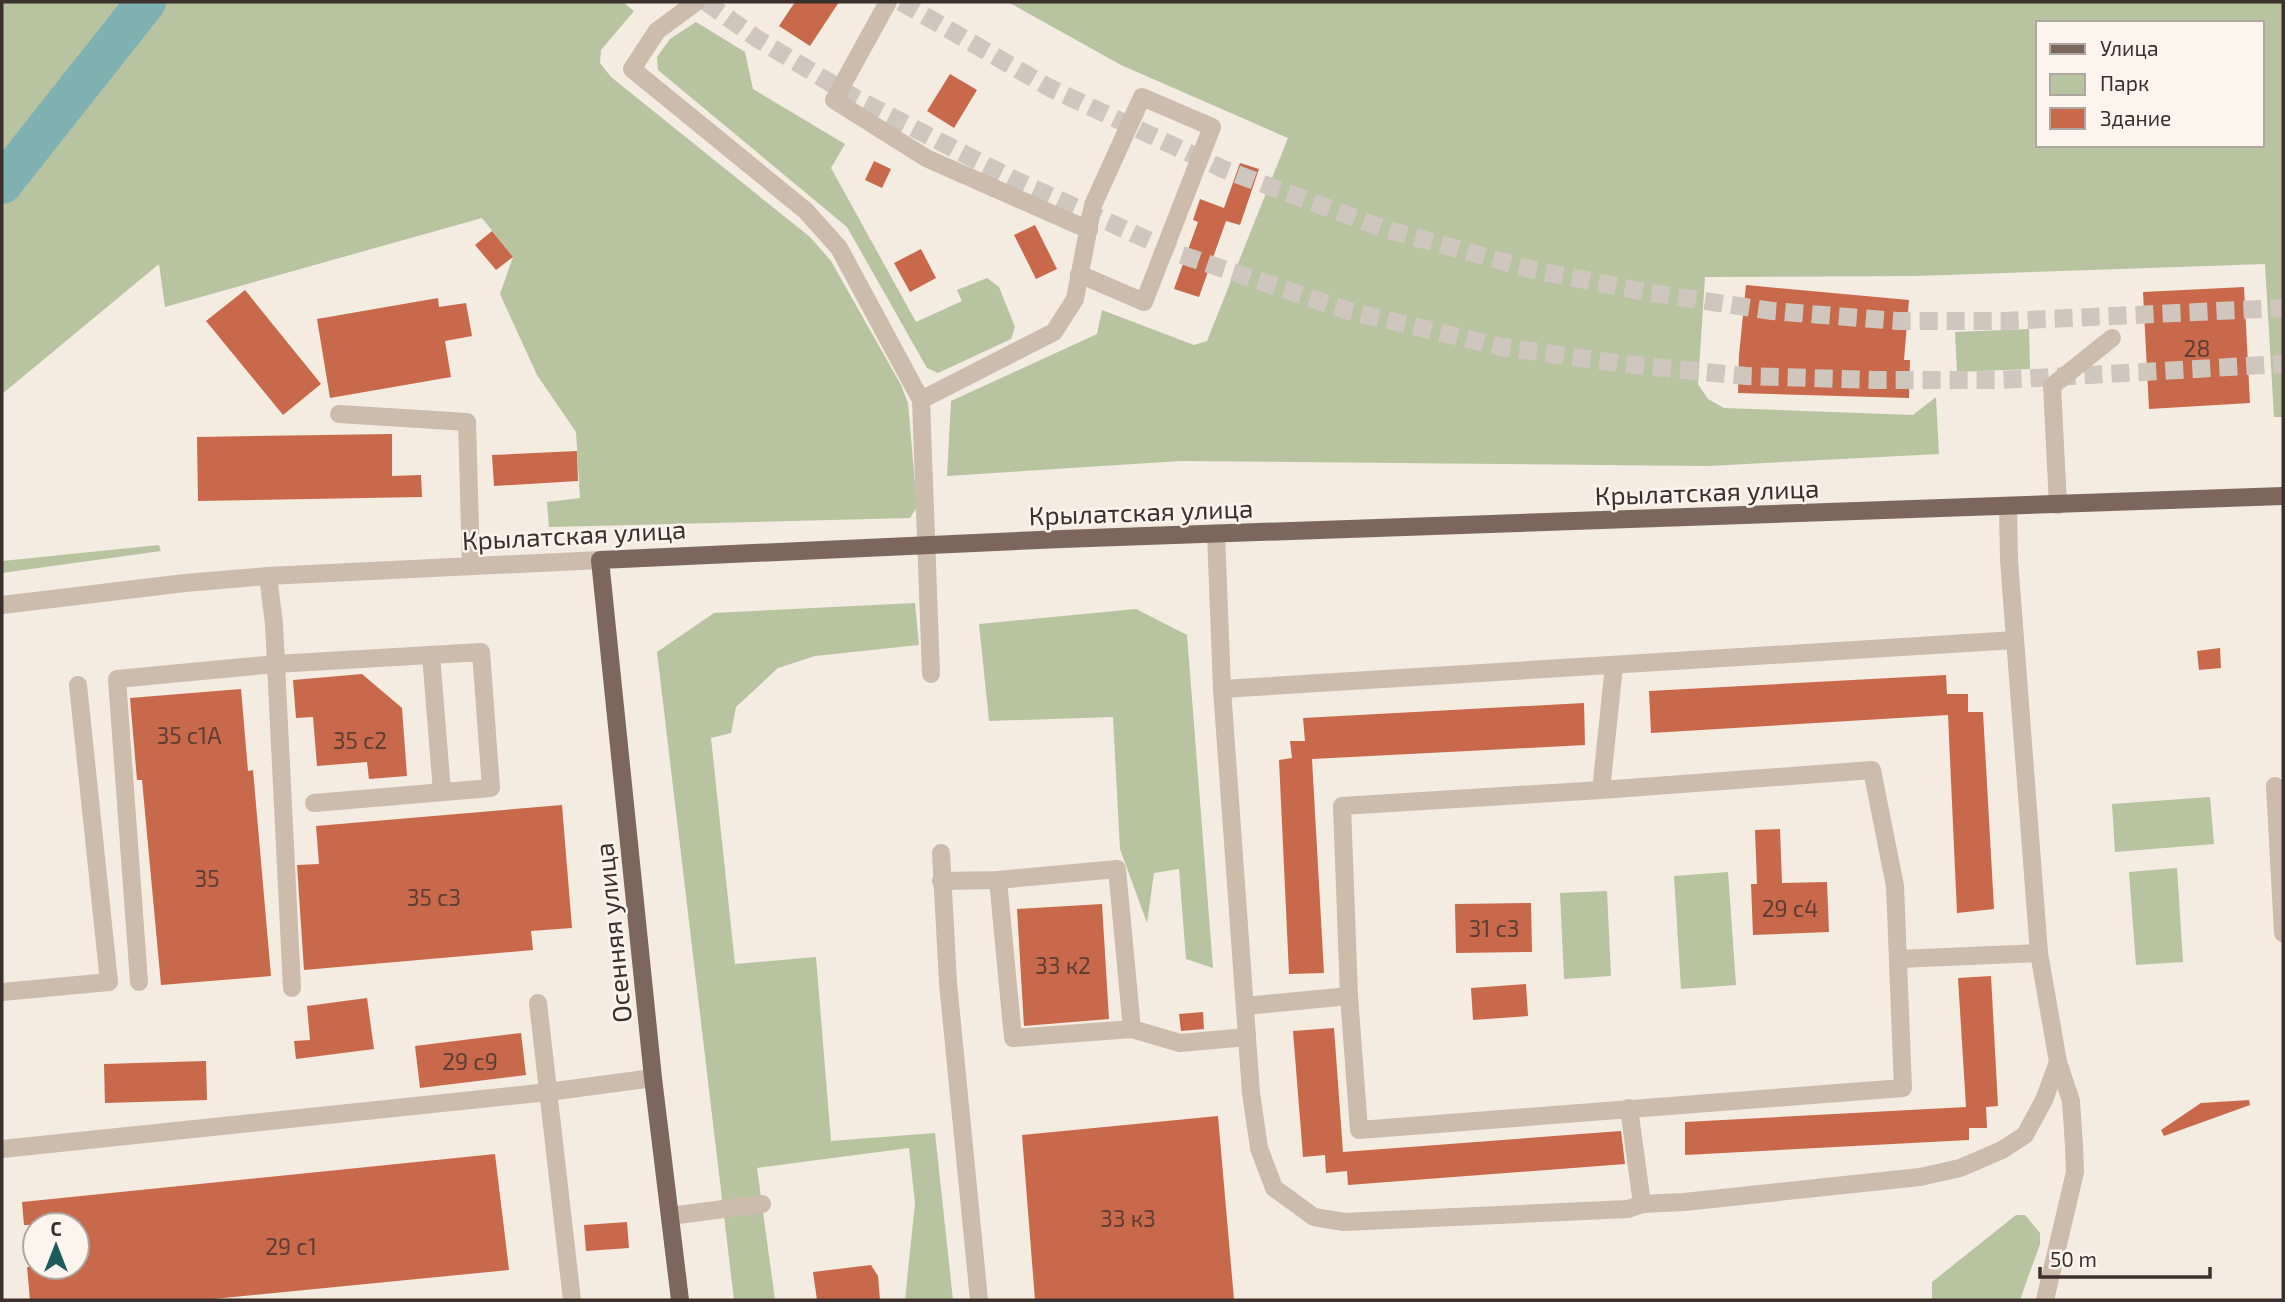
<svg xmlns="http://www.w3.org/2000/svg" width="2285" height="1302" font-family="'Exo 2',sans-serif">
  <rect width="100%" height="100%" fill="#f4ebe1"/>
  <g fill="#b8c4a0" fill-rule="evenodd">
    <path d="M 2,2 L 623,2 L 634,11 L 601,50 L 600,63 L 611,77 L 810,237 L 831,261 L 901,385 L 908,403 L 917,507 L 910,518 L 549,527 L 547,502 L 580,498 L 576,432 L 537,375 L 500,294 L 513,257 L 482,218 L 165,307 L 159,264 L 2,394 Z"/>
    <path d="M 1008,2 L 2283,2 L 2283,417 L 2274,417 L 2265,264 L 1916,276 L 1705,277 L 1698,384 L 1708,399 L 1724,408 L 1913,415 L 1936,397 L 1939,454 L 1708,466 L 1181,461 L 947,476 L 951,401 L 1097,334 L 1102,310 L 1194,345 L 1207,341 L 1288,138 L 1121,65 ZM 2038,23 L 2262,23 L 2262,145 L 2038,145 Z"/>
    <path d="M 696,22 L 745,52 L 753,89 L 845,144 L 831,168 L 916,322 L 962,301 L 957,290 L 987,278 L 999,287 L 1015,327 L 1011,339 L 938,373 L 927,368 L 847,227 L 658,70 L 657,57 L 670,39 Z"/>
    <path d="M 2029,329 L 2030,369 L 1957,372 L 1955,332 Z"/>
    <path d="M 159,545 L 161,551 L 2,573 L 2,561 Z"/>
    <path d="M 915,603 L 919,645 L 815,656 L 778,668 L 736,707 L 731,733 L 711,738 L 735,964 L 816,957 L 831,1141 L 935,1133 L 953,1300 L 905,1300 L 915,1203 L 909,1148 L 757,1168 L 775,1300 L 734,1300 L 657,652 L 714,613 Z"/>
    <path d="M 1136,609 L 1187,635 L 1213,968 L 1186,959 L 1179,869 L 1154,873 L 1147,923 L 1120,849 L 1113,717 L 989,721 L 979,624 Z"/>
    <path d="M 2210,797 L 2214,844 L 2115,852 L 2112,804 Z"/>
    <path d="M 2177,868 L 2183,962 L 2136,965 L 2129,872 Z"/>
    <path d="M 1728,872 L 1736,985 L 1681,989 L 1674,876 Z"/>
    <path d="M 1607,891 L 1611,976 L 1564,979 L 1560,893 Z"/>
    <path d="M 2016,1215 L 2025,1215 L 2040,1233 L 2040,1244 L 2020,1300 L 1932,1300 L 1932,1282 Z"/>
  </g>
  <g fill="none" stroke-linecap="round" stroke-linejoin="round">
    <path stroke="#7fb0b2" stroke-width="40" d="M 2,184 L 146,2"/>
  </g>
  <g fill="#c8694b">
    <path d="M 795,2 L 839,2 L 810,46 L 779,26 Z"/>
    <path d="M 950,74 L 977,90 L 954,128 L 927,111 Z"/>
    <path d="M 874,161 L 891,169 L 882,188 L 865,180 Z"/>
    <path d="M 1240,163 L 1259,169 L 1240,225 L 1226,221 L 1199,297 L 1174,289 L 1198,222 L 1193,220 L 1200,199 L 1224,208 Z"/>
    <path d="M 1035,225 L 1057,269 L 1036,279 L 1014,235 Z"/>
    <path d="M 492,231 L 513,257 L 496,270 L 475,245 Z"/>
    <path d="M 921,249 L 936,278 L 910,292 L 894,263 Z"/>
    <path d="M 1746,285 L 1909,300 L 1904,360 L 1910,360 L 1909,398 L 1738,393 L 1739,355 Z"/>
    <path d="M 2244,287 L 2250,403 L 2149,409 L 2143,292 Z"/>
    <path d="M 245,290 L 321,384 L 283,415 L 206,321 Z"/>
    <path d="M 438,298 L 439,307 L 466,303 L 472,336 L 445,341 L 451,377 L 330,398 L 317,319 Z"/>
    <path d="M 392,434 L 392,476 L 421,475 L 422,497 L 198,501 L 197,437 Z"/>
    <path d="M 577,451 L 578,481 L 494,486 L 492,455 Z"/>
    <path d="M 2220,648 L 2221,668 L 2199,670 L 2197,651 Z"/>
    <path d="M 362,674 L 402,708 L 407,776 L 369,779 L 367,762 L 317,766 L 313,717 L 296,718 L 293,680 Z"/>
    <path d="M 1946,675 L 1947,694 L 1968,694 L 1968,712 L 1983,712 L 1994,909 L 1957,913 L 1948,715 L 1651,733 L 1649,691 Z"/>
    <path d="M 241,689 L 248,771 L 253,770 L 271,976 L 161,985 L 142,780 L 137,780 L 130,698 Z"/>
    <path d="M 1584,703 L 1585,745 L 1312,759 L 1324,973 L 1289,974 L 1279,760 L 1292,758 L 1290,741 L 1305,741 L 1303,718 Z"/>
    <path d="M 562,805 L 572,928 L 531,931 L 533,950 L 304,970 L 297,865 L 319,864 L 316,826 Z"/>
    <path d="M 1780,829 L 1782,883 L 1827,882 L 1829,932 L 1753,935 L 1751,884 L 1757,884 L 1755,830 Z"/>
    <path d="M 1531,903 L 1532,952 L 1456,953 L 1455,904 Z"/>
    <path d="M 1102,904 L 1109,1019 L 1024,1026 L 1017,909 Z"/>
    <path d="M 1991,976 L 1998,1106 L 1986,1107 L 1987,1128 L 1969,1128 L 1969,1140 L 1685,1155 L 1685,1122 L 1966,1107 L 1958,978 Z"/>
    <path d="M 1526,984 L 1528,1016 L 1473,1020 L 1471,988 Z"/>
    <path d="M 367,998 L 374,1049 L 296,1059 L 294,1041 L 310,1040 L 307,1006 Z"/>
    <path d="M 1203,1012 L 1204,1029 L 1181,1031 L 1179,1014 Z"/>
    <path d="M 1334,1028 L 1343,1152 L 1621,1131 L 1625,1164 L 1348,1185 L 1347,1171 L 1326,1173 L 1325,1155 L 1303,1157 L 1293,1031 Z"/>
    <path d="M 521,1033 L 526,1075 L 420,1088 L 415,1046 Z"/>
    <path d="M 206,1061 L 207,1100 L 105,1103 L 104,1064 Z"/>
    <path d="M 2249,1100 L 2250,1105 L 2164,1136 L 2161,1130 L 2201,1103 Z"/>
    <path d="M 1218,1116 L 1234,1300 L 1035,1300 L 1022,1135 Z"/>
    <path d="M 495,1154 L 509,1270 L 203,1300 L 30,1300 L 27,1267 L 77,1267 L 77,1225 L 24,1225 L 22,1202 Z"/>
    <path d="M 627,1222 L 629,1248 L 586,1251 L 584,1225 Z"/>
    <path d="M 871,1265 L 878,1276 L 880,1300 L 817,1300 L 813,1272 Z"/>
  </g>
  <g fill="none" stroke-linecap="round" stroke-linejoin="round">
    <g stroke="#cfc6bd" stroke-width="18" stroke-dasharray="18 9" stroke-linecap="butt">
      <path d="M 706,2 L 756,38 L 857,99 L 1011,178 L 1179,254 L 1349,311 L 1502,347 L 1623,364 L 1746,376 L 1875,380 L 2001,380 L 2283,364"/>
      <path d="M 901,2 L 1050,88 L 1223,169 L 1385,229 L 1530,269 L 1646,292 L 1772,311 L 1898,321 L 2005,321 L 2283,308"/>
    </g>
    <g stroke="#cdbbac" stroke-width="18">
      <path d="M 696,2 L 657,31 L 632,69 L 806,211 L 839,248 L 921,400 L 931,674"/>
      <path d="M 888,2 L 834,100 L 926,158 L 1089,230"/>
      <path d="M 921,400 L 1054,332 L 1075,299 L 1093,205 L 1142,97 L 1212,127 L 1144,302 L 1079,274"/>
      <path d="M 339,414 L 467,422 L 471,566"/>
      <path d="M 2058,505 L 2052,386 L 2112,338"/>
      <path d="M 2008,507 L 2009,560 L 2039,953 L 2058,1062 L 2071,1101 L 2074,1146 L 2075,1172 L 2045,1300"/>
      <path d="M 1216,534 L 1222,689 L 1251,1093 L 1259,1148 L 1274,1188 L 1314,1217 L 1344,1222 L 1628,1209 L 1642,1204 L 1684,1202 L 1920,1177 L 1960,1168 L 2002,1150 L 2025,1135 L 2044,1100 L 2058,1062"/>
      <path d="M 268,576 L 274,624 L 292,988"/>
      <path d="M 2,605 L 185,583 L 268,576 L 600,560"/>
      <path d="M 431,655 L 442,792"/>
      <path d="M 1222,689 L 2015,640"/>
      <path d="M 2275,786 L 2283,933"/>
      <path d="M 1601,790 L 1872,770 L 1895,886 L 1903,1088 L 1359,1130 L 1349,996 L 1342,806 L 1601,790 L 1614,666"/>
      <path d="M 941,853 L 948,983 L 979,1300"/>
      <path d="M 998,880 L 1013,1038 L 1132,1029 L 1180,1043 L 1247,1037"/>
      <path d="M 941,881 L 998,880 L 1117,869 L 1132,1029"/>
      <path d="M 1898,959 L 2039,953"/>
      <path d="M 139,982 L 117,679 L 276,664 L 481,652 L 491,788 L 314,803"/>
      <path d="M 2,992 L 109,982 L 78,685"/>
      <path d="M 538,1003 L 572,1300"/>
      <path d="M 1245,1006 L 1349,996"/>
      <path d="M 1629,1108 L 1642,1204"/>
      <path d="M 2,1149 L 548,1092 L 653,1078"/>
      <path d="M 670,1216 L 762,1204"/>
    </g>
    <path stroke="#7d675c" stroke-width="18" d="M 680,1300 L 653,1078 L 600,560 L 1062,539 L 2283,496"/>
  </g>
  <g text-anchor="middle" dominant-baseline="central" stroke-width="5" stroke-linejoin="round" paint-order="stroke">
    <g font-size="23" fill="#5e3e33">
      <text x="2197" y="348">28</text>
      <text x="189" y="735">35 с1А</text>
      <text x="360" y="740">35 с2</text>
      <text x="207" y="878">35</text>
      <text x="434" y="897">35 с3</text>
      <text x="1790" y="908">29 с4</text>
      <text x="1494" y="928">31 с3</text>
      <text x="1063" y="965">33 к2</text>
      <text x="470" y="1061">29 с9</text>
      <text x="1128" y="1218">33 к3</text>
      <text x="291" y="1246">29 с1</text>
    </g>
    <g font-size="26" fill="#3b302b" stroke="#fbf5ee">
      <text transform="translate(1707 491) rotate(-2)">Крылатская улица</text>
      <text transform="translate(1141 511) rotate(-2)">Крылатская улица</text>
      <text transform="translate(574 534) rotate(-3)">Крылатская улица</text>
      <text transform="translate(612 933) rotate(-96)">Осенняя улица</text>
    </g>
  </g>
  <rect width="2285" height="1302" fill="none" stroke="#3b302b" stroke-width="7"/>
  <rect x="2036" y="21" width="228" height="126" fill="#fbf5ee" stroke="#aea6a0" stroke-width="2"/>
  <rect x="2050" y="44" width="35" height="10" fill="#7d675c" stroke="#aea6a0" stroke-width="2"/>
  <text x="2100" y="56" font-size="21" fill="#3b302b">Улица</text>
  <rect x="2050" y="74" width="35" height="21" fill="#b8c4a0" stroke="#aea6a0" stroke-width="2"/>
  <text x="2100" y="91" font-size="21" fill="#3b302b">Парк</text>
  <rect x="2050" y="108" width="35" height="21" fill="#c8694b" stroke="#aea6a0" stroke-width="2"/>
  <text x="2100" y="126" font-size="21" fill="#3b302b">Здание</text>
  <g transform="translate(56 1246)"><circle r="33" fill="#fbf5ee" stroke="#aea6a0" stroke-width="2"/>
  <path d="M0-5L12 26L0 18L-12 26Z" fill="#1f5a5e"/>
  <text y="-10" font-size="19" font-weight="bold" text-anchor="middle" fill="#3b302b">С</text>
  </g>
  <path d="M2040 1267v10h170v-10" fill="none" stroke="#3b302b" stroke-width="3.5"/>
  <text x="2050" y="1267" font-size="21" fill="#3b302b" stroke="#fbf5ee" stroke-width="5" paint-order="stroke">50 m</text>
</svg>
